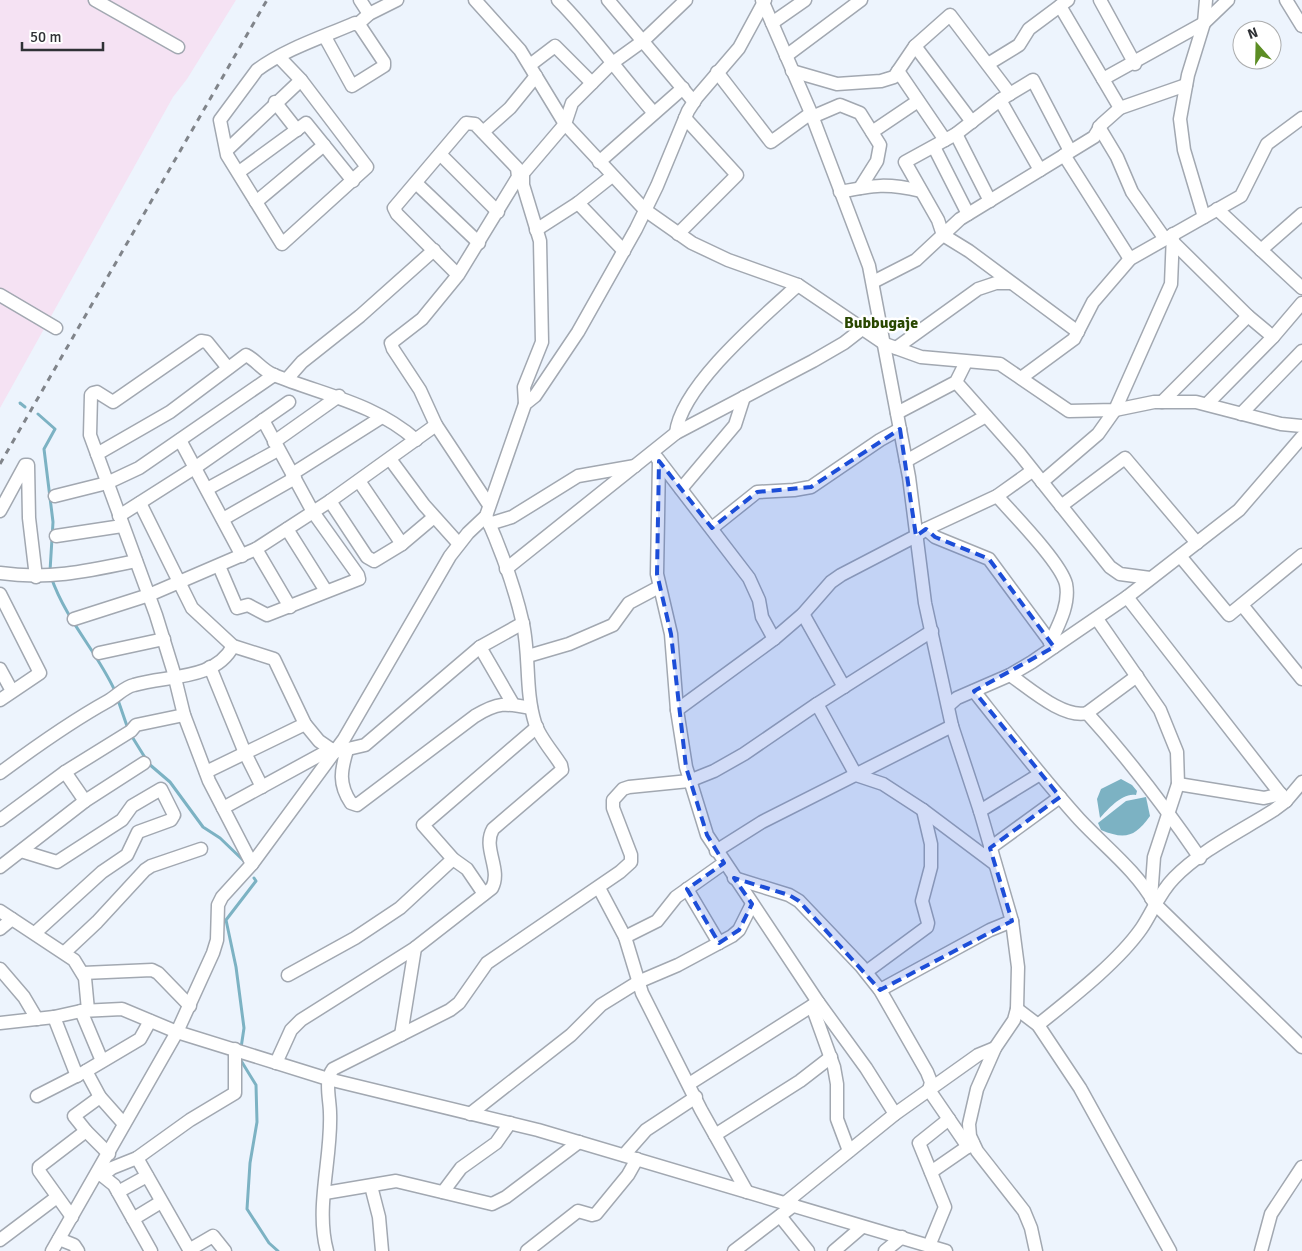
<svg xmlns="http://www.w3.org/2000/svg" width="1302" height="1251" font-family="Signika,sans-serif">
  <rect width="100%" height="100%" fill="#edf4fd"/>
  <path fill="#f5e2f3" d="M 0,0 L 236,0 L 187,79 L 173,97 L 0,408 Z"/>
  <g fill="#7cb2c3">
    <path d="M 1121,779 L 1132,785 L 1137,791 L 1136,795 C 1123,792 1108,809 1100,818 L 1097,799 L 1101,789 Z"/>
    <path d="M 1146,797 L 1150,816 C 1135,837 1125,840 1101,830 L 1098,823 L 1126,801 Z"/>
  </g>
  <g fill="none" stroke-linecap="round" stroke-linejoin="round">
    <g stroke="#7cb2c3" stroke-width="3">
      <path d="M 20,403 L 25,407"/>
      <path d="M 38,414 L 55,429 L 44,449 L 53,522 L 50,571"/>
      <path d="M 51,577 C 67,622 96,650 115,691"/>
      <path d="M 118,700 L 128,729"/>
      <path d="M 131,735 L 149,764 L 170,782 L 203,827 L 220,838 L 245,862"/>
      <path d="M 241,1048 L 244,1028 L 236,967 L 226,920 L 256,881 L 254,878"/>
      <path d="M 240,1059 L 256,1085 L 257,1122 L 250,1163 L 247,1209 L 269,1243 L 278,1251"/>
    </g>
    <defs>
      <g id="minor">
        <path d="M 95,0 L 178,47"/>
        <path d="M 360,0 L 369,14"/>
        <path d="M 475,0 L 520,50 L 565,124 L 645,210 L 692,243 L 728,260 L 798,285 L 885,344 L 921,357 L 1000,364 L 1069,411 L 1115,410 L 1154,402 L 1196,402 L 1281,424 L 1302,426"/>
        <path d="M 558,0 C 593,35 621,76 654,113"/>
        <path d="M 608,0 L 694,102"/>
        <path d="M 762,0 L 811,113 L 869,266 L 909,477 L 925,603 L 952,726 L 980,811 L 1012,921 L 1018,967 L 1017,1009 L 1014,1020 L 995,1048 L 977,1089 L 969,1124 L 970,1136 L 977,1151 L 1024,1211 L 1031,1228 L 1036,1251"/>
        <path d="M 1100,0 L 1135,64"/>
        <path d="M 1286,0 L 1302,26"/>
        <path d="M 1060,6 L 1120,108"/>
        <path d="M 772,23 L 805,0"/>
        <path d="M 358,24 L 369,14 L 397,0"/>
        <path d="M 915,46 L 972,122"/>
        <path d="M 786,56 L 861,0"/>
        <path d="M 279,57 L 301,80 L 367,167 L 282,244 L 227,155 L 220,120 L 257,70 C 285,49 323,37 355,23 L 360,26 L 384,62 L 384,66 L 352,86 L 325,37"/>
        <path d="M 988,64 L 1019,45 L 1029,29 L 1068,0"/>
        <path d="M 530,65 L 555,46 L 592,83"/>
        <path d="M 792,71 L 837,84 L 881,81 L 894,77 L 915,46 L 950,15 L 1010,94"/>
        <path d="M 898,71 L 945,140"/>
        <path d="M 717,72 L 771,142 L 811,113"/>
        <path d="M 1103,79 L 1204,23 L 1228,0"/>
        <path d="M 1000,100 L 1040,170"/>
        <path d="M 275,102 L 297,130"/>
        <path d="M 812,117 L 840,105 L 860,113 L 880,145 L 877,161 L 860,188"/>
        <path d="M 1099,127 L 1117,157 L 1132,192 L 1165,239"/>
        <path d="M 483,132 L 510,108 L 536,76"/>
        <path d="M 872,132 L 918,101"/>
        <path d="M 956,134 L 990,201"/>
        <path d="M 934,147 L 968,214"/>
        <path d="M 227,150 L 301,80"/>
        <path d="M 1070,151 L 1033,80 L 1000,100 L 956,134 L 905,162 L 938,220 L 943,235 L 969,251 L 1078,332"/>
        <path d="M 440,154 L 498,212"/>
        <path d="M 1064,155 L 1130,259"/>
        <path d="M 599,162 L 683,88"/>
        <path d="M 239,172 L 306,123 L 353,181"/>
        <path d="M 523,172 L 523,185 L 540,241 L 542,342 L 524,387 L 525,404"/>
        <path d="M 519,173 L 525,171 L 565,124 L 572,103 L 611,64 L 643,41 L 686,0"/>
        <path d="M 416,183 L 479,243"/>
        <path d="M 840,192 C 874,185 887,183 921,191"/>
        <path d="M 256,202 L 324,145"/>
        <path d="M 578,203 L 624,251"/>
        <path d="M 1217,209 L 1302,288"/>
        <path d="M 1204,217 L 1184,150 L 1180,119 L 1188,75 L 1204,23 L 1206,0"/>
        <path d="M 536,230 L 578,203 L 612,176"/>
        <path d="M 678,234 L 737,175 L 685,118"/>
        <path d="M 1173,242 L 1248,316 L 1273,337"/>
        <path d="M 1261,250 L 1302,214"/>
        <path d="M 458,275 L 397,214 L 394,208 L 466,123 L 475,124 L 517,168 L 518,177 L 458,275 L 422,319 L 391,343 L 393,349 L 420,390 L 436,425 L 489,505"/>
        <path d="M 873,282 L 916,260 L 960,219 L 1094,137 L 1102,124 L 1120,108 L 1186,85"/>
        <path d="M 0,295 L 56,328"/>
        <path d="M 896,348 L 978,289 L 996,283 L 1010,283"/>
        <path d="M 228,368 L 207,342 L 201,341 L 113,402 L 97,392 L 93,393 L 91,395 L 90,435 L 156,615 L 173,670 L 184,715 L 209,781 L 252,864"/>
        <path d="M 1021,378 L 1074,339 L 1093,302 L 1130,259 L 1241,196 L 1267,144 L 1302,118"/>
        <path d="M 287,379 L 302,362 L 360,316 L 434,250"/>
        <path d="M 956,382 L 1019,453 L 1110,567 L 1120,574 L 1150,578"/>
        <path d="M 1162,402 L 1248,316"/>
        <path d="M 1207,404 L 1273,337 L 1302,303"/>
        <path d="M 897,413 L 956,382 L 966,362"/>
        <path d="M 1241,414 L 1302,351"/>
        <path d="M 676,433 C 681,386 763,317 798,285"/>
        <path d="M 180,440 L 242,556"/>
        <path d="M 274,442 L 339,396"/>
        <path d="M 97,454 L 170,412 L 246,355 C 256,360 263,371 274,375 C 323,395 374,403 416,440"/>
        <path d="M 657,458 L 749,578 L 759,600 L 762,617 L 774,639"/>
        <path d="M 390,459 L 424,505 L 459,544"/>
        <path d="M 659,461 L 657,574 L 671,634 L 677,710 L 686,767 L 707,835 L 818,1002 L 866,1068 L 895,1114"/>
        <path d="M 906,461 L 986,416"/>
        <path d="M 292,474 L 382,417"/>
        <path d="M 359,481 L 402,544"/>
        <path d="M 1042,482 L 1098,434 L 1115,410 L 1171,284 L 1173,234"/>
        <path d="M 207,489 L 278,450"/>
        <path d="M 681,489 L 735,425 L 744,397"/>
        <path d="M 55,496 L 107,483 L 139,468 L 274,375"/>
        <path d="M 997,496 C 1013,514 1061,563 1066,584 C 1070,604 1059,624 1050,643"/>
        <path d="M 330,501 L 367,557 L 374,561 L 402,544 L 434,517"/>
        <path d="M 140,503 L 192,608 L 233,646 L 274,659 L 305,724 L 319,741 L 335,752 L 365,745 L 480,647 L 523,623"/>
        <path d="M 1061,506 L 1125,458 L 1197,543"/>
        <path d="M 0,511 L 25,465 L 28,465 L 29,518 L 36,577"/>
        <path d="M 119,516 L 196,467 L 289,402"/>
        <path d="M 223,519 L 295,478"/>
        <path d="M 489,524 L 512,517 L 578,476 L 635,466"/>
        <path d="M 712,528 L 757,492 L 794,490 L 811,487 L 880,440 L 900,429"/>
        <path d="M 287,529 L 326,591"/>
        <path d="M 926,529 L 935,537 L 989,559 L 1054,647"/>
        <path d="M 56,536 L 122,526"/>
        <path d="M 256,549 L 290,607"/>
        <path d="M 1180,556 L 1229,615 L 1302,555"/>
        <path d="M 219,566 L 237,608 L 248,605 L 267,615 L 359,579 L 358,575 L 313,512 L 263,420"/>
        <path d="M 506,569 L 676,433 L 813,361 L 844,343 L 862,329"/>
        <path d="M 0,573 C 49,580 88,571 136,561"/>
        <path d="M 0,594 L 40,673 L 0,700"/>
        <path d="M 1127,597 L 1286,801"/>
        <path d="M 1242,605 L 1302,679"/>
        <path d="M 803,614 L 844,687"/>
        <path d="M 74,619 L 149,595 L 256,549 L 330,501 L 436,425"/>
        <path d="M 1097,619 L 1160,710 L 1177,752 L 1178,784 L 1154,857 L 1151,898"/>
        <path d="M 480,647 L 513,704"/>
        <path d="M 99,653 L 164,639"/>
        <path d="M 528,656 L 569,644 L 613,625 L 629,603 L 659,587"/>
        <path d="M 210,667 L 245,753 L 262,787"/>
        <path d="M 0,669 L 12,691"/>
        <path d="M 1010,675 C 1028,687 1063,719 1087,713 L 1137,676"/>
        <path d="M 974,691 C 1008,734 1042,778 1079,819 C 1105,847 1136,870 1155,904 L 1302,1047"/>
        <path d="M 817,704 L 856,775 L 883,784 L 923,810 L 995,864"/>
        <path d="M 948,706 L 957,698 L 1010,675 L 1032,662 L 1127,597 L 1239,510 L 1302,437"/>
        <path d="M 677,710 L 774,639 L 803,614 L 831,582 L 841,575 L 916,536 L 926,529 L 997,496 L 1032,471"/>
        <path d="M 1087,713 C 1128,758 1165,807 1200,858"/>
        <path d="M 347,750 C 341,770 338,784 351,803 L 357,805 L 475,716 C 498,702 505,703 531,708"/>
        <path d="M 65,772 L 85,801"/>
        <path d="M 206,772 L 305,724"/>
        <path d="M 0,773 C 35,747 70,722 108,701 C 117,696 124,687 134,685 C 166,675 215,681 233,646"/>
        <path d="M 1178,784 L 1264,798 L 1281,794"/>
        <path d="M 223,808 L 331,749"/>
        <path d="M 980,811 L 1040,774"/>
        <path d="M 0,820 L 65,772 L 131,731 L 136,725 L 184,715"/>
        <path d="M 990,848 L 1060,797"/>
        <path d="M 21,851 L 57,862 L 122,820 L 132,806 L 161,789 L 174,815 L 171,820 L 138,832 L 127,855 L 102,872 L 35,933"/>
        <path d="M 716,851 L 762,822 L 952,726"/>
        <path d="M 0,867 L 85,801 L 144,763"/>
        <path d="M 734,878 L 789,895 L 799,901 L 861,966 L 880,990 L 927,1072 L 931,1082 L 929,1090 L 968,1147"/>
        <path d="M 599,888 L 625,937 L 642,993 L 701,1110 L 747,1192"/>
        <path d="M 687,889 L 719,943"/>
        <path d="M 484,894 L 467,869 L 453,859 L 423,825 L 537,727"/>
        <path d="M 0,911 L 74,960 L 85,978 L 88,1010"/>
        <path d="M 0,929 L 12,919"/>
        <path d="M 625,937 L 657,921 L 676,897 L 724,863"/>
        <path d="M 65,952 L 97,922 L 145,870 L 151,866 L 201,849"/>
        <path d="M 0,969 L 24,997 L 37,1019"/>
        <path d="M 866,972 L 927,927 L 928,923 L 922,901 L 931,867 L 931,844 L 923,810"/>
        <path d="M 83,973 L 152,970 L 158,973 L 190,1006"/>
        <path d="M 288,975 L 355,938 L 400,908 L 453,859"/>
        <path d="M 880,990 L 990,930 L 1012,921"/>
        <path d="M 812,1006 L 834,1067 L 837,1084 L 837,1119 L 849,1151"/>
        <path d="M 1017,1009 L 1038,1025 L 1080,1088 L 1170,1251"/>
        <path d="M 81,1011 L 102,1061"/>
        <path d="M 54,1017 L 77,1076"/>
        <path d="M 0,1023 L 54,1017 L 81,1011 L 122,1009 L 177,1032 L 328,1079 L 538,1130 L 946,1251"/>
        <path d="M 1038,1025 C 1070,999 1117,963 1141,929 C 1152,913 1159,893 1174,878 C 1201,850 1241,831 1274,810 L 1286,801 L 1302,782"/>
        <path d="M 401,1035 L 415,948"/>
        <path d="M 276,1063 L 291,1030 L 301,1020 L 415,948 L 492,888 C 502,869 482,848 493,829 L 562,770 L 561,765 C 553,752 539,737 535,723 C 525,691 530,657 523,624 C 515,588 501,550 486,516"/>
        <path d="M 86,1071 L 100,1097 L 124,1124"/>
        <path d="M 689,1084 L 818,1002"/>
        <path d="M 37,1096 L 86,1071 L 140,1039 L 150,1021"/>
        <path d="M 100,1097 L 74,1116 L 86,1131 L 109,1154"/>
        <path d="M 470,1114 L 571,1035 L 601,1005 L 638,982 L 678,965 L 732,936 L 739,930 L 752,904"/>
        <path d="M 715,1135 L 800,1081 L 831,1057"/>
        <path d="M 624,1155 L 646,1130 L 696,1097"/>
        <path d="M 137,1158 L 190,1251"/>
        <path d="M 931,1172 L 973,1143"/>
        <path d="M 99,1173 L 114,1185 L 151,1251"/>
        <path d="M 103,1175 L 112,1168 L 137,1158 L 190,1120 L 235,1093 L 235,1049"/>
        <path d="M 371,1186 L 379,1217 L 382,1251"/>
        <path d="M 118,1192 L 147,1176"/>
        <path d="M 443,1192 L 461,1168 L 496,1143 L 510,1123"/>
        <path d="M 325,1193 L 396,1181 L 492,1204 L 506,1197 L 579,1142"/>
        <path d="M 785,1203 L 895,1114 L 978,1055 L 995,1048"/>
        <path d="M 780,1216 L 808,1251"/>
        <path d="M 72,1217 L 39,1171 L 39,1167 L 86,1131"/>
        <path d="M 133,1219 L 161,1202"/>
        <path d="M 59,1239 L 74,1245 L 78,1251"/>
        <path d="M 0,1240 L 57,1197"/>
        <path d="M 929,1246 L 945,1207 L 919,1143 L 949,1119"/>
        <path d="M 189,1250 L 213,1236 L 225,1251"/>
        <path d="M 52,1251 L 177,1032 L 213,953 L 217,940 L 218,905 L 222,897 L 252,864 L 344,739 L 450,556 L 468,533 L 486,516 L 525,404 L 535,396 L 578,332 L 636,229 L 657,186 L 688,111 L 697,97 L 739,48 L 765,0"/>
        <path d="M 327,1251 C 315,1207 332,1158 330,1113 C 330,1099 324,1081 333,1069 L 450,1010 L 459,1003 L 487,963 L 620,872 L 631,862 L 631,855 L 613,808 L 613,800 L 623,789 L 629,787 L 689,781 L 714,771 L 744,754 L 817,704 L 932,631"/>
        <path d="M 527,1251 L 578,1211 L 592,1215 L 596,1214 L 628,1175 L 637,1159"/>
        <path d="M 734,1251 L 794,1205"/>
        <path d="M 834,1251 L 862,1227"/>
        <path d="M 885,1251 L 902,1237"/>
        <path d="M 1261,1251 L 1271,1214 L 1302,1167"/>
      </g>
    </defs>
    <use href="#minor" stroke="#a2a8b1" stroke-width="15"/>
    <use href="#minor" stroke="#fff" stroke-width="12"/>
    <path stroke="#80848a" stroke-width="3" stroke-dasharray="6 6" stroke-linecap="butt" d="M 0,464 L 267,0"/>
  </g>
  <path fill="#1d4ed8" fill-opacity="0.2" stroke="#1d4ed8" stroke-width="4" stroke-dasharray="10 6" stroke-linejoin="round" d="M 900,429 L 916,536 L 926,529 L 935,537 L 989,559 L 1054,647 L 974,691 L 1060,797 L 990,848 L 1012,921 L 880,990 L 799,901 L 789,895 L 734,878 L 752,904 L 739,930 L 719,943 L 687,889 L 724,863 L 707,835 L 686,767 L 671,634 L 657,574 L 659,461 L 712,528 L 757,492 L 811,487 Z"/>
  <g text-anchor="middle" dominant-baseline="central" stroke-width="5" stroke-linejoin="round" paint-order="stroke">
    <g font-size="16" font-weight="bold" fill="#294700" stroke="#fff">
      <text x="881" y="323">Bubbugaje</text>
    </g>
  </g>
  <g transform="translate(1257 45) rotate(340)"><circle r="24" fill="#ffffff" stroke="#acadae"/>
  <path d="M0-4L9 19L0 12L-9 19Z" fill="#5c8d24"/>
  <text y="-8" font-size="14" font-weight="bold" text-anchor="middle" fill="#2f3135">N</text>
  </g>
  <path d="M22 42v8h81v-8" fill="none" stroke="#2f3135" stroke-width="2.5"/>
  <text x="30" y="42" font-size="15" fill="#2f3135" stroke="#ffffff" stroke-width="4" paint-order="stroke">50 m</text>
</svg>
